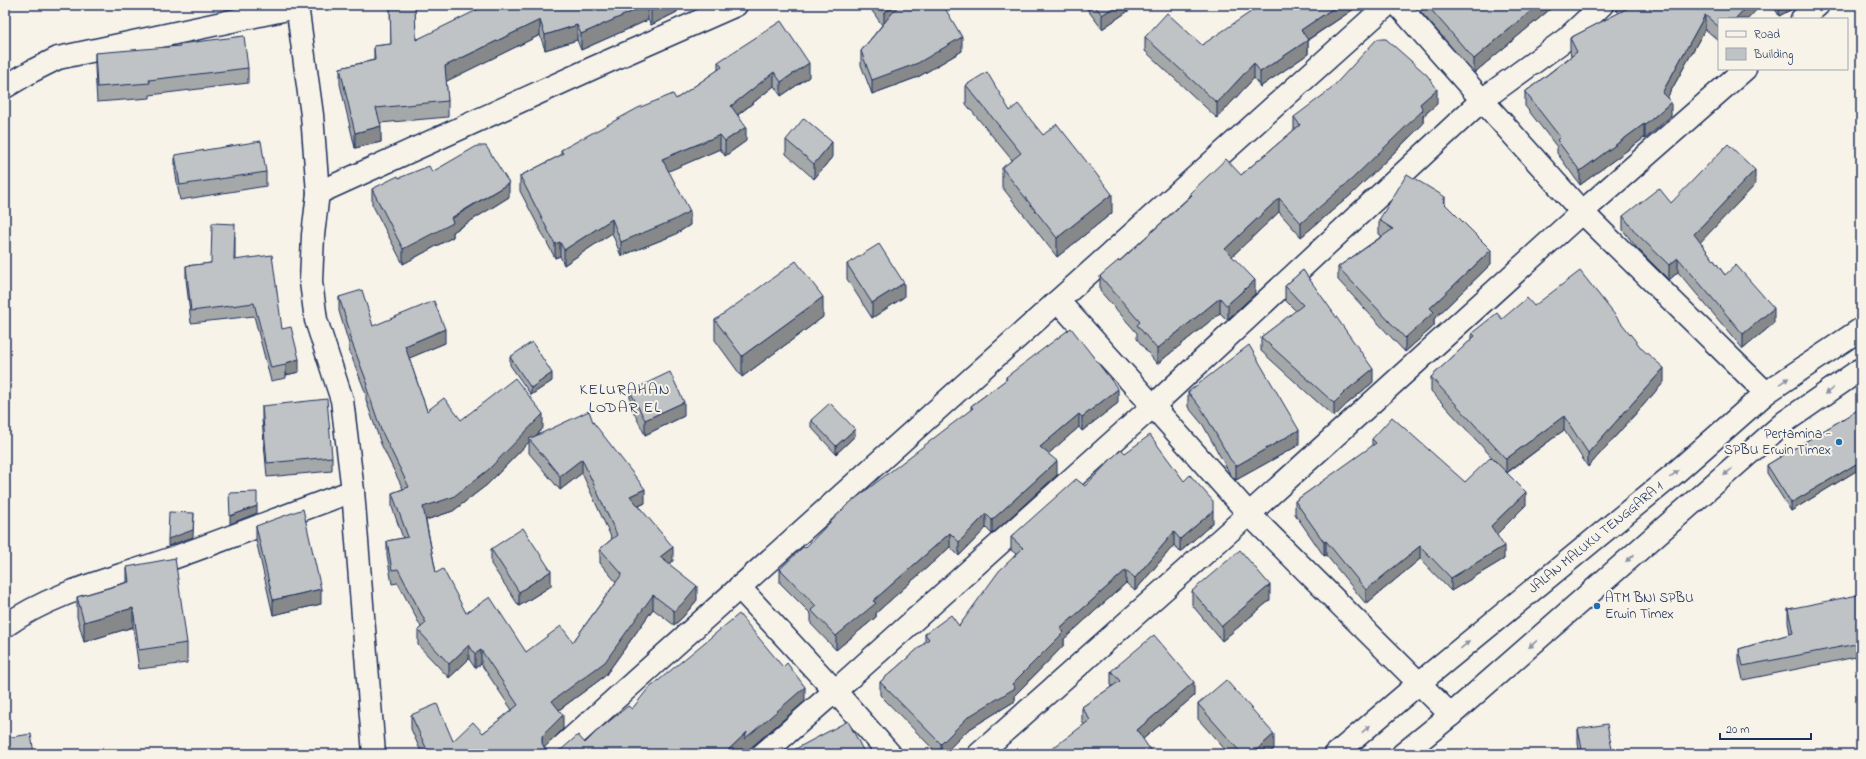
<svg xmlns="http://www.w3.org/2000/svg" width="1866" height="759" font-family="'Indie Flower',sans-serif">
  <rect width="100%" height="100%" fill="#f7f3e8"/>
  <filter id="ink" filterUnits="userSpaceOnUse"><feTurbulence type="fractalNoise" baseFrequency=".025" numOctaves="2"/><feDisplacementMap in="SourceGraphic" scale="8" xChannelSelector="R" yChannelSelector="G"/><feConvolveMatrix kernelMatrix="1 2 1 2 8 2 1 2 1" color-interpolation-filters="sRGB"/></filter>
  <g filter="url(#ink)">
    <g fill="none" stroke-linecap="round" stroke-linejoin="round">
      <defs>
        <g id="minor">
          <path d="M 297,5 L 312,115 L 318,193 L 313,235 L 311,282 L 316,320 L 342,400 L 353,491 L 374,754"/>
          <path d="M 1398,5 L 1482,100 L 1566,39 L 1602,5"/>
          <path d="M 1802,19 L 1818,5"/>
          <path d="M 5,87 L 32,71 L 58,58 L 297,7"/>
          <path d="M 318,193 L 593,68 L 736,5"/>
          <path d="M 739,587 L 835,691 L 1153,406 L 1058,301"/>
          <path d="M 5,626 C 53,592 112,579 167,560 C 230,538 291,513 353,491"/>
          <path d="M 1451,715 L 1249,514 L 1582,212 L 1766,393"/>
          <path d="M 554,754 L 1387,5"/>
          <path d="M 763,754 L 835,691 L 890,754"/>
          <path d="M 979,754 L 1249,514 L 1153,406 L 1482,100 L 1582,212 L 1745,69"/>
        </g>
        <g id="major">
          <path d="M 1336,754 L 1418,684 L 1674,474 L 1766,393 L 1861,329"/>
          <path d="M 1403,754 L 1451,715 L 1786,421 L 1861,369"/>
        </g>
      </defs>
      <use href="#minor" stroke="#1b2f5e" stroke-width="25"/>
      <use href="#major" stroke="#1b2f5e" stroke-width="25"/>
      <use href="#minor" stroke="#f7f3e8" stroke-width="22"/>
      <use href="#major" stroke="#f7f3e8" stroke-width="22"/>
    </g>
    <g fill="#a5a8a9" stroke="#1b2f5e" fill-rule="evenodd">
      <path d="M 315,5 L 330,5 L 315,8 Z"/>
      <path d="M 390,5 L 415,5 L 416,40 L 499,5 L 677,5 L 677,12 L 651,25 L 648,20 L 581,50 L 577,40 L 545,50 L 540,35 L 446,81 L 448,101 L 448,117 L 380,123 L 381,142 L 355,148 L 340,84 L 340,68 L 374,60 L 374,46 L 391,44 Z"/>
      <path d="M 868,5 L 943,5 L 962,51 L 918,77 L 872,94 L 861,65 L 861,51 L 882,25 Z"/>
      <path d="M 1084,5 L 1137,5 L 1102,29 Z"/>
      <path d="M 1354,5 L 1354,9 L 1308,40 L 1308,54 L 1260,87 L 1254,78 L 1217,118 L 1145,51 L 1145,37 L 1202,45 Z"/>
      <path d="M 1421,5 L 1555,5 L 1474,73 L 1421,12 Z"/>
      <path d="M 1614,5 L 1761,5 L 1719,19 L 1719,41 L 1705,29 L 1667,98 L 1671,116 L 1645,139 L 1644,138 L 1580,185 L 1557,153 L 1557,147 L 1525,106 L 1525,92 L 1571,56 L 1570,52 L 1570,38 L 1619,13 L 1614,8 Z"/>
      <path d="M 1773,5 L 1799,5 L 1796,7 L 1779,16 Z"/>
      <path d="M 95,53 L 248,68 L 248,83 L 150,95 L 150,98 L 97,102 L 95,68 Z"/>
      <path d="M 718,62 L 809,77 L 781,96 L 774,86 L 738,115 L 746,141 L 725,156 L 720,149 L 668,171 L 690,225 L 674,235 L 621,256 L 612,233 L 564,265 L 560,256 L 555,258 L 520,191 L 520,176 L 561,155 L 561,150 L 676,99 L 718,70 Z"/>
      <path d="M 966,85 L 1010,111 L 1043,135 L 1112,213 L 1057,257 L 1002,187 L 1002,168 L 1012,160 L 966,104 Z"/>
      <path d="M 1437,104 L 1423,116 L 1423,124 L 1352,194 L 1301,237 L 1279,212 L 1232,256 L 1255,294 L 1228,319 L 1226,319 L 1220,313 L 1157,364 L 1137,339 L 1137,333 L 1100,291 L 1100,276 L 1120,261 L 1190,196 L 1190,193 L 1241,175 L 1294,130 L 1294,117 Z"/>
      <path d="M 786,140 L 832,157 L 814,179 L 786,154 Z"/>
      <path d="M 175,155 L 266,172 L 266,186 L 180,200 L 175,170 Z"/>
      <path d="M 432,172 L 509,197 L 453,232 L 453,237 L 403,264 L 372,204 L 372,189 L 399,178 Z"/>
      <path d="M 1755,185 L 1700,242 L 1725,275 L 1774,323 L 1743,349 L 1678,272 L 1669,280 L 1636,247 L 1623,230 L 1623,216 Z"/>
      <path d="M 1445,204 L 1491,264 L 1434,319 L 1434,326 L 1405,352 L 1338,280 L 1338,267 L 1382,236 L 1379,234 L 1379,220 Z"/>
      <path d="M 235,236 L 235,260 L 282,329 L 299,372 L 286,375 L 286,378 L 271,381 L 254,316 L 191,323 L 186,279 L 186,266 L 211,263 Z"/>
      <path d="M 847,264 L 904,297 L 872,318 L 847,279 Z"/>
      <path d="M 1303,270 L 1373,382 L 1347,404 L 1334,417 L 1261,351 L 1261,337 L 1296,311 L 1285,300 L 1285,286 Z"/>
      <path d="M 339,297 L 373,326 L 445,343 L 409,358 L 427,411 L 461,420 L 543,428 L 536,436 L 593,422 L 645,503 L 639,506 L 673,561 L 669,564 L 697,600 L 682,618 L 674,625 L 653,609 L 605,676 L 559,710 L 563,729 L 544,748 L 545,749 L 550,752 L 556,752 L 585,743 L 632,709 L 805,701 L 754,745 L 744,753 L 744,749 L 738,754 L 422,754 L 411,729 L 411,715 L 453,741 L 483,733 L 512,710 L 481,664 L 475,668 L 469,659 L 449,678 L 418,645 L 418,630 L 421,627 L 398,583 L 392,584 L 387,555 L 387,541 L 403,538 L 392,507 L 392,493 L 403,489 L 381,444 L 366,400 L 366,394 L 349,350 L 349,344 L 339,311 ZM 529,442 L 529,453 L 560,490 L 582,473 L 612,539 L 600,549 L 600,563 L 616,582 L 573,642 L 526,652 L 466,613 L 436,573 L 426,520 L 453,511 L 488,484 Z"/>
      <path d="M 1534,306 L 1664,382 L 1588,467 L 1564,430 L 1507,473 L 1526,505 L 1497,534 L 1504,559 L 1451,591 L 1420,559 L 1366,604 L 1326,555 L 1324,556 L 1295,514 L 1295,501 L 1372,447 L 1372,439 L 1465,482 L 1500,466 L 1431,391 L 1431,377 L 1472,339 L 1472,333 Z"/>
      <path d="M 823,317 L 742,377 L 715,340 L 715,320 Z"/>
      <path d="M 510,357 L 552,381 L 531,395 L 510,365 Z"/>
      <path d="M 1006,377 L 1118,403 L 1082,431 L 1079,427 L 1048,454 L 1057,475 L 992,534 L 986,528 L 959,556 L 950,547 L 876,613 L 876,617 L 836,650 L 811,624 L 811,614 L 780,583 L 780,569 L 971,410 L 971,406 L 1006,380 Z"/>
      <path d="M 630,391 L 684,416 L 645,435 L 630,405 Z"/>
      <path d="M 1188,392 L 1299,445 L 1236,480 L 1230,474 L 1203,425 L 1188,407 Z"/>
      <path d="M 262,406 L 332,457 L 332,471 L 267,477 L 262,420 Z"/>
      <path d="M 1861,408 L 1861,468 L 1791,511 L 1767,473 L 1767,465 Z"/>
      <path d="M 811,420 L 855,436 L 836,454 L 811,427 Z"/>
      <path d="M 1125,453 L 1213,523 L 1180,552 L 1174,545 L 1135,591 L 1126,583 L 1064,639 L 1064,645 L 1015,695 L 1015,701 L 968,730 L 944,754 L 938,754 L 880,695 L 880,682 L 925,643 L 925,634 L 959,626 L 1016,554 L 1011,550 L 1011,537 L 1085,486 Z"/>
      <path d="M 256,526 L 321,604 L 273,615 L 256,540 Z"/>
      <path d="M 491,549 L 551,586 L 519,606 L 491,564 Z"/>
      <path d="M 127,567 L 187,643 L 187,663 L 139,669 L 133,627 L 84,642 L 77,617 L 77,597 L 127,582 Z"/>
      <path d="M 1192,591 L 1270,600 L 1222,641 L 1192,605 Z"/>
      <path d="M 1788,609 L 1861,609 L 1861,656 L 1743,680 L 1739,662 L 1739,649 L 1790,634 L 1788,622 Z"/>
      <path d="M 1111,671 L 1194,696 L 1143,739 L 1084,725 L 1082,721 L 1082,707 L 1113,686 L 1111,685 Z"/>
      <path d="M 1198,704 L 1274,749 L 1268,754 L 1229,754 L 1198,719 Z"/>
      <path d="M 1578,729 L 1613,754 L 1580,754 L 1578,744 Z"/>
    </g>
    <g fill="#86888a" stroke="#1b2f5e">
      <path d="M 647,5 L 648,5 L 648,20 L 581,50 L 581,34 Z"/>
      <path d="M 660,5 L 677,5 L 677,12 L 651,25 L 651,10 Z"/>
      <path d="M 895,5 L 900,5 L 884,27 L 884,13 Z"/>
      <path d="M 1117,5 L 1137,5 L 1102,29 L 1102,15 Z"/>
      <path d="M 1338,5 L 1354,5 L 1354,9 L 1301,44 L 1301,30 Z"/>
      <path d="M 1538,5 L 1555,5 L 1474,73 L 1474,59 Z"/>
      <path d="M 1748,5 L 1761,5 L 1748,19 L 1735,19 Z"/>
      <path d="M 1779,5 L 1799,5 L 1796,7 L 1779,16 Z"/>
      <path d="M 1705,15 L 1705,29 L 1662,107 L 1662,93 Z"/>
      <path d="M 540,20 L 540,35 L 445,82 L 445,66 Z"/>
      <path d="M 577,25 L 577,40 L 545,50 L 545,35 Z"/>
      <path d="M 962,37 L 962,51 L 918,77 L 872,94 L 872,80 Z"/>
      <path d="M 1308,40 L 1308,54 L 1260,87 L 1260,72 Z"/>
      <path d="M 809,63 L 809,77 L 781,96 L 781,82 Z"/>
      <path d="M 1254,63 L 1254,78 L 1217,118 L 1217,103 Z"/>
      <path d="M 774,72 L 774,86 L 731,120 L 731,106 Z"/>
      <path d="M 1437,89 L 1437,104 L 1423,116 L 1423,124 L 1352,194 L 1301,237 L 1301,223 L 1420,104 Z"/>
      <path d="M 1671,102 L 1671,116 L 1645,139 L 1645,125 Z"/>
      <path d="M 1644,124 L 1644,138 L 1580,185 L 1580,171 Z"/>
      <path d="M 381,126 L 381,142 L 355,148 L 355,133 Z"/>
      <path d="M 746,127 L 746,141 L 725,156 L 725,141 Z"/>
      <path d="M 720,135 L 720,149 L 662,174 L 662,159 Z"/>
      <path d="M 832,142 L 832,157 L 814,179 L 814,164 Z"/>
      <path d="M 1755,170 L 1755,185 L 1694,249 L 1694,234 Z"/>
      <path d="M 509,183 L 509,197 L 453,232 L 453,237 L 403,264 L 403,249 Z"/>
      <path d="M 1112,194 L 1112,213 L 1057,257 L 1057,238 Z"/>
      <path d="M 1445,197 L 1445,211 L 1443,202 Z"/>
      <path d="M 1279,198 L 1279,212 L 1225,263 L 1225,249 Z"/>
      <path d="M 690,211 L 690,225 L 674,235 L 621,256 L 621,242 Z"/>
      <path d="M 612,219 L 612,233 L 564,265 L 564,250 Z"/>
      <path d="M 560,242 L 560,256 L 555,258 L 555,244 Z"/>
      <path d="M 1491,250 L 1491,264 L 1434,319 L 1434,326 L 1405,352 L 1405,338 L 1430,308 Z"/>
      <path d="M 1678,258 L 1678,272 L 1669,280 L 1669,265 Z"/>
      <path d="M 1255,280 L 1255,294 L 1228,319 L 1228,304 Z"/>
      <path d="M 904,283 L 904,297 L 872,318 L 872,303 Z"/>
      <path d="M 823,297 L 823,317 L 742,377 L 742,356 Z"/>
      <path d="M 1220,298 L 1220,313 L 1157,364 L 1157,349 Z"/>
      <path d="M 1774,308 L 1774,323 L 1743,349 L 1743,334 Z"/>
      <path d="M 445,329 L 445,343 L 405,360 L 405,346 Z"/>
      <path d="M 299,359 L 299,372 L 286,375 L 286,363 Z"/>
      <path d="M 1664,368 L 1664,382 L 1588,467 L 1588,453 Z"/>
      <path d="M 1373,369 L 1373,382 L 1347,404 L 1334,417 L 1334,403 L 1347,390 Z"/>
      <path d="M 552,373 L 552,381 L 531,395 L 531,388 Z"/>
      <path d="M 1118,389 L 1118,403 L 1082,431 L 1082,417 Z"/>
      <path d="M 684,402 L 684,416 L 645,435 L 645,420 Z"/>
      <path d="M 543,414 L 543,428 L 531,441 L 529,439 L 529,442 L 488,484 L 453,511 L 423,521 L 423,507 Z"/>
      <path d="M 1079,414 L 1079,427 L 1040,461 L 1040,447 Z"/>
      <path d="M 1564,416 L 1564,430 L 1506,473 L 1506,459 Z"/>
      <path d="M 855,429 L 855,436 L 836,454 L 836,446 Z"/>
      <path d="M 1299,430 L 1299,445 L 1236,480 L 1236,466 Z"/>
      <path d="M 582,459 L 582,473 L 560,490 L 560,476 Z"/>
      <path d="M 1057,461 L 1057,475 L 992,534 L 992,520 Z"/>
      <path d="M 1861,461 L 1861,468 L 1791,511 L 1791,503 Z"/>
      <path d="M 645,489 L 645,503 L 630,510 L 630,496 Z"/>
      <path d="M 1526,492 L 1526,505 L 1491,540 L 1491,526 Z"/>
      <path d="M 257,506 L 257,513 L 230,524 L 230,516 Z"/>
      <path d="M 1213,511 L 1213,523 L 1180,552 L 1180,539 Z"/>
      <path d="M 194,513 L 193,537 L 168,546 L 168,539 Z"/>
      <path d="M 986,514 L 986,528 L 959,556 L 959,542 Z"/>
      <path d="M 1174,532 L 1174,545 L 1135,591 L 1135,578 Z"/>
      <path d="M 950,533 L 950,547 L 876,613 L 876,617 L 836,650 L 836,636 L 873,601 Z"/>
      <path d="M 1326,541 L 1326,555 L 1324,556 L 1324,542 Z"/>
      <path d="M 1420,546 L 1420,559 L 1366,604 L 1366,590 Z"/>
      <path d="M 1504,546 L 1504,559 L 1451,591 L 1451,578 Z"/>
      <path d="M 673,547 L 673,561 L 660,571 L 660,557 Z"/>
      <path d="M 1126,570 L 1126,583 L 1064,639 L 1064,645 L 1015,695 L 1015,701 L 968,730 L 944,754 L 941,754 L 941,744 L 968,717 L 1012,684 L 1060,629 Z"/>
      <path d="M 551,571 L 551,586 L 519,606 L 519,592 Z"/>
      <path d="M 1270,585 L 1270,600 L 1222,641 L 1222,626 Z"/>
      <path d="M 697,586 L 697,600 L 682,618 L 674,625 L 674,611 Z"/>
      <path d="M 321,589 L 321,604 L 273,615 L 273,600 Z"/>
      <path d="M 653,595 L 653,609 L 605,676 L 552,715 L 552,701 Z"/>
      <path d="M 133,608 L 133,627 L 84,642 L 84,622 Z"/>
      <path d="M 469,645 L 469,659 L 449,678 L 449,664 Z"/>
      <path d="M 481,650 L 481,664 L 475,668 L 475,654 Z"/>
      <path d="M 1194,682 L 1194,696 L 1137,744 L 1137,730 Z"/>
      <path d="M 805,687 L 805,701 L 754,745 L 744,753 L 744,749 L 738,754 L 724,754 L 747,732 Z"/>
      <path d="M 563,715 L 563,729 L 542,750 L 542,754 L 542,736 Z"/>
      <path d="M 1274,734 L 1274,749 L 1268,754 L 1252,754 Z"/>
    </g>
    <g fill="#c0c3c5" stroke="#1b2f5e">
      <path d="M 390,5 L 415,5 L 416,40 L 487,5 L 647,5 L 581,34 L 577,25 L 545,35 L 540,20 L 445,66 L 448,101 L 376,108 L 381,126 L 355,133 L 340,68 L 375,60 L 374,46 L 391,44 Z"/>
      <path d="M 649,5 L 660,5 L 651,10 Z"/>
      <path d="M 878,5 L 895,5 L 884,13 Z"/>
      <path d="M 899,5 L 943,5 L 962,37 L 918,63 L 872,80 L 861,51 Z"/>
      <path d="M 1094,5 L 1117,5 L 1102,15 Z"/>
      <path d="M 1261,5 L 1338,5 L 1301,30 L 1308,40 L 1260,72 L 1254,63 L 1217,103 L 1145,37 L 1167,13 L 1202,45 Z"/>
      <path d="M 1427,5 L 1538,5 L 1474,59 Z"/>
      <path d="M 1625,5 L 1748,5 L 1735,19 L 1719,19 L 1719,27 L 1705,15 L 1662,93 L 1671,102 L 1645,125 L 1644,124 L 1580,171 L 1557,140 L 1560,137 L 1525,92 L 1577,52 L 1570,38 L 1628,8 Z"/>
      <path d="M 781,21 L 809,63 L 781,82 L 774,72 L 731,106 L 746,127 L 725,141 L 720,135 L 662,159 L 690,211 L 674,220 L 621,242 L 612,219 L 564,250 L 560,242 L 555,244 L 520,176 L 563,154 L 561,150 L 638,108 L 673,94 L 676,99 L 722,67 L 718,62 Z"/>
      <path d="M 244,36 L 248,68 L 149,80 L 150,83 L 97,87 L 95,53 L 180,46 L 179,44 Z"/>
      <path d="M 1377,39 L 1386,39 L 1427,75 L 1437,89 L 1420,104 L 1423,110 L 1352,179 L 1301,223 L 1279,198 L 1225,249 L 1255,280 L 1228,304 L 1226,305 L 1220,298 L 1157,349 L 1137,325 L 1140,322 L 1100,276 L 1119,260 L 1120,261 L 1192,195 L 1190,193 L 1226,159 L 1241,175 L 1300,125 L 1294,117 L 1330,90 Z"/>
      <path d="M 987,72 L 1010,111 L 1018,104 L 1043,135 L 1057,124 L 1112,194 L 1057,238 L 1002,168 L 1021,153 L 966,85 Z"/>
      <path d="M 804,118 L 832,142 L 814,164 L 786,140 Z"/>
      <path d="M 261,141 L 266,172 L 180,185 L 175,155 Z"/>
      <path d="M 1728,144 L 1755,170 L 1694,234 L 1725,275 L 1736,265 L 1774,308 L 1743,334 L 1678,258 L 1669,265 L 1636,233 L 1623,216 L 1659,188 L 1671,203 Z"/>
      <path d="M 477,146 L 486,146 L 509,183 L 451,218 L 453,223 L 403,249 L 372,189 L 398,176 L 399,178 L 429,166 L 432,172 Z"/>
      <path d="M 1407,174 L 1445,197 L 1443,202 L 1491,250 L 1430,308 L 1434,312 L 1405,338 L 1338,267 L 1393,229 L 1379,220 Z"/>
      <path d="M 212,223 L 235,224 L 234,260 L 272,255 L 282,329 L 291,327 L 299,359 L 286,363 L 286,365 L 271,368 L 254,303 L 191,311 L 186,266 L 211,263 Z"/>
      <path d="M 879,244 L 904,283 L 872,303 L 847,264 Z"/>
      <path d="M 796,261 L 823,297 L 742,356 L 715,320 Z"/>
      <path d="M 1303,270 L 1373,369 L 1347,390 L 1334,403 L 1261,337 L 1303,305 L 1285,286 Z"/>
      <path d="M 1580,271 L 1642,349 L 1664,368 L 1588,453 L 1564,416 L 1506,459 L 1431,377 L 1475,336 L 1472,333 L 1497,313 L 1502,319 L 1527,298 L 1534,306 Z"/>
      <path d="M 362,290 L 373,326 L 434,301 L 445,329 L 405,346 L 427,411 L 444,398 L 461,420 L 515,378 L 543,414 L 488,470 L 453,497 L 423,507 L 436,573 L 443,569 L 466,613 L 490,597 L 526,652 L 561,626 L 573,642 L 622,574 L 600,549 L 617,535 L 582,459 L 560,476 L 529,439 L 589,411 L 593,422 L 645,489 L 630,496 L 673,547 L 660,557 L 697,586 L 682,604 L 674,611 L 653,595 L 605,662 L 552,701 L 563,715 L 542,736 L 542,743 L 545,749 L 550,752 L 556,752 L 562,749 L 578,735 L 585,743 L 596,732 L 628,706 L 632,709 L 647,690 L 739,614 L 783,667 L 787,663 L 805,687 L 754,731 L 744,739 L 747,732 L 724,754 L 429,754 L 411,715 L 437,704 L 453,741 L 473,722 L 483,733 L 518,705 L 481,650 L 475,654 L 469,645 L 449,664 L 418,630 L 426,623 L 398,569 L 392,570 L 387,541 L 408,537 L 392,493 L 409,487 L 381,430 L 366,386 L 368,385 L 349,335 L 351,335 L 339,297 Z"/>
      <path d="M 1071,328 L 1118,389 L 1082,417 L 1079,414 L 1040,447 L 1057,461 L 992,520 L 986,514 L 959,542 L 950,533 L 873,601 L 876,603 L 836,636 L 811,610 L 816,606 L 780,569 L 803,547 L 805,548 L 847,505 L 973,408 L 971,406 L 1007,379 L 1006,377 Z"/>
      <path d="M 532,342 L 552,373 L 531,388 L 510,357 Z"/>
      <path d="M 1249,345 L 1299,430 L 1236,466 L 1230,459 L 1203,411 L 1188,392 Z"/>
      <path d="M 670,372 L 684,402 L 645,420 L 630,391 Z"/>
      <path d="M 327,399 L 332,457 L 267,463 L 262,406 Z"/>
      <path d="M 830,403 L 855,429 L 836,446 L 811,420 Z"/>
      <path d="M 1861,408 L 1861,461 L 1791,503 L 1767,465 Z"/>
      <path d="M 1392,417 L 1465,482 L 1491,457 L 1526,492 L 1491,526 L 1504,546 L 1451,578 L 1420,546 L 1366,590 L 1326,541 L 1324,542 L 1295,501 L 1376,443 L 1372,439 Z"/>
      <path d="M 1150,435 L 1184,481 L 1190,475 L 1213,501 L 1213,511 L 1180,539 L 1174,532 L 1135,578 L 1126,570 L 1060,629 L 1064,632 L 1012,684 L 1015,688 L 968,717 L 941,744 L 880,682 L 929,639 L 925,634 L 951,615 L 959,626 L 999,571 L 1023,548 L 1011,537 L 1076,479 L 1085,486 L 1121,449 L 1125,453 Z"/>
      <path d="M 257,492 L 257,506 L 230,516 L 229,493 Z"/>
      <path d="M 303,509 L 321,589 L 273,600 L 256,526 Z"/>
      <path d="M 169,512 L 194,513 L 193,530 L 168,539 Z"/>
      <path d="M 523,528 L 551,571 L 519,592 L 491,549 Z"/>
      <path d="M 1240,550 L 1270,585 L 1222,626 L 1192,591 Z"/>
      <path d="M 175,558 L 187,643 L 139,650 L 133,608 L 84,622 L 77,597 L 129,582 L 127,567 Z"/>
      <path d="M 1858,595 L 1861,609 L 1861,643 L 1743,666 L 1739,649 L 1793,633 L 1788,609 Z"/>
      <path d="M 1154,635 L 1194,682 L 1137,730 L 1153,754 L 1045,754 L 1090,720 L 1082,707 L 1120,681 L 1111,671 Z"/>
      <path d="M 1226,680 L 1274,734 L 1252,754 L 1242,754 L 1198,704 Z"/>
      <path d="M 848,721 L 865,754 L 786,754 Z"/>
      <path d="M 1607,724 L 1613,754 L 1583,754 L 1578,729 Z"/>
      <path d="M 31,734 L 34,754 L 5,754 L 5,738 Z"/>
    </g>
    <defs><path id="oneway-solid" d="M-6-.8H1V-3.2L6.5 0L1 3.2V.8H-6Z"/></defs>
    <g fill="#8991a3">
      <use href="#oneway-solid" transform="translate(1784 381) rotate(-34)"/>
      <use href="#oneway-solid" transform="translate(1829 391) rotate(145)"/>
      <use href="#oneway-solid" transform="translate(1728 472) rotate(139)"/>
      <use href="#oneway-solid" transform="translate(1674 474) rotate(-40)"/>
      <use href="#oneway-solid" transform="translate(1630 558) rotate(139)"/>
      <use href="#oneway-solid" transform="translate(1533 644) rotate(139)"/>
      <use href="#oneway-solid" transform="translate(1465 645) rotate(-39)"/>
      <use href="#oneway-solid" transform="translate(1366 729) rotate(-41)"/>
    </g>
  </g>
  <g fill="#1f6fb2" stroke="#f7f3e8" stroke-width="1.5">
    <circle cx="1839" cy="442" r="4"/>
    <circle cx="1597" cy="606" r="4"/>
  </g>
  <g text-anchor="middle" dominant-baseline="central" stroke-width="4" stroke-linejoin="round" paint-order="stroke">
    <g font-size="14" fill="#1b2f5e" stroke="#f7f3e8" text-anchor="end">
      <text x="1831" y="434">Pertamina -<tspan x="1831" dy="16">SPBU Erwin Timex</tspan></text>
      <text x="1605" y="598" text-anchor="start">ATM BNI SPBU<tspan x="1605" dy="16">Erwin Timex</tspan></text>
    </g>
    <g font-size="14" fill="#1b2f5e" stroke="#f7f3e8">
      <text transform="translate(1596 538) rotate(-39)">JALAN MALUKU TENGGARA 1</text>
    </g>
    <g font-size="16" letter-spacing="1" fill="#1b2f5e" stroke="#f7f3e8">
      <text x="625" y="390">KELURAHAN<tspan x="625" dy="18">LODAR EL</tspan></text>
    </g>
  </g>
  <rect width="1866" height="759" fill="none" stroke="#f7f3e8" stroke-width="20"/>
  <rect x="10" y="10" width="1846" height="739" fill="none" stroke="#1b2f5e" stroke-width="1.5" filter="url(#ink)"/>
  <rect x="1718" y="18" width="130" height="52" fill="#f7f3e8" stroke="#9fa5b1"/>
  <rect x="1726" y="31" width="20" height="6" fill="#f7f3e8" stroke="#9fa5b1"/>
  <text x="1754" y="38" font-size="12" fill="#1b2f5e">Road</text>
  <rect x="1726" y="48" width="20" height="12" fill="#c0c3c5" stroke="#9fa5b1"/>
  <text x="1754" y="58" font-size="12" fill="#1b2f5e">Building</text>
  <path d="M1720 733v6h91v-6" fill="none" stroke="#1b2f5e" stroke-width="2"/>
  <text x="1726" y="733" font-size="12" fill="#1b2f5e" stroke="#f7f3e8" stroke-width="3" paint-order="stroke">20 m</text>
</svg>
